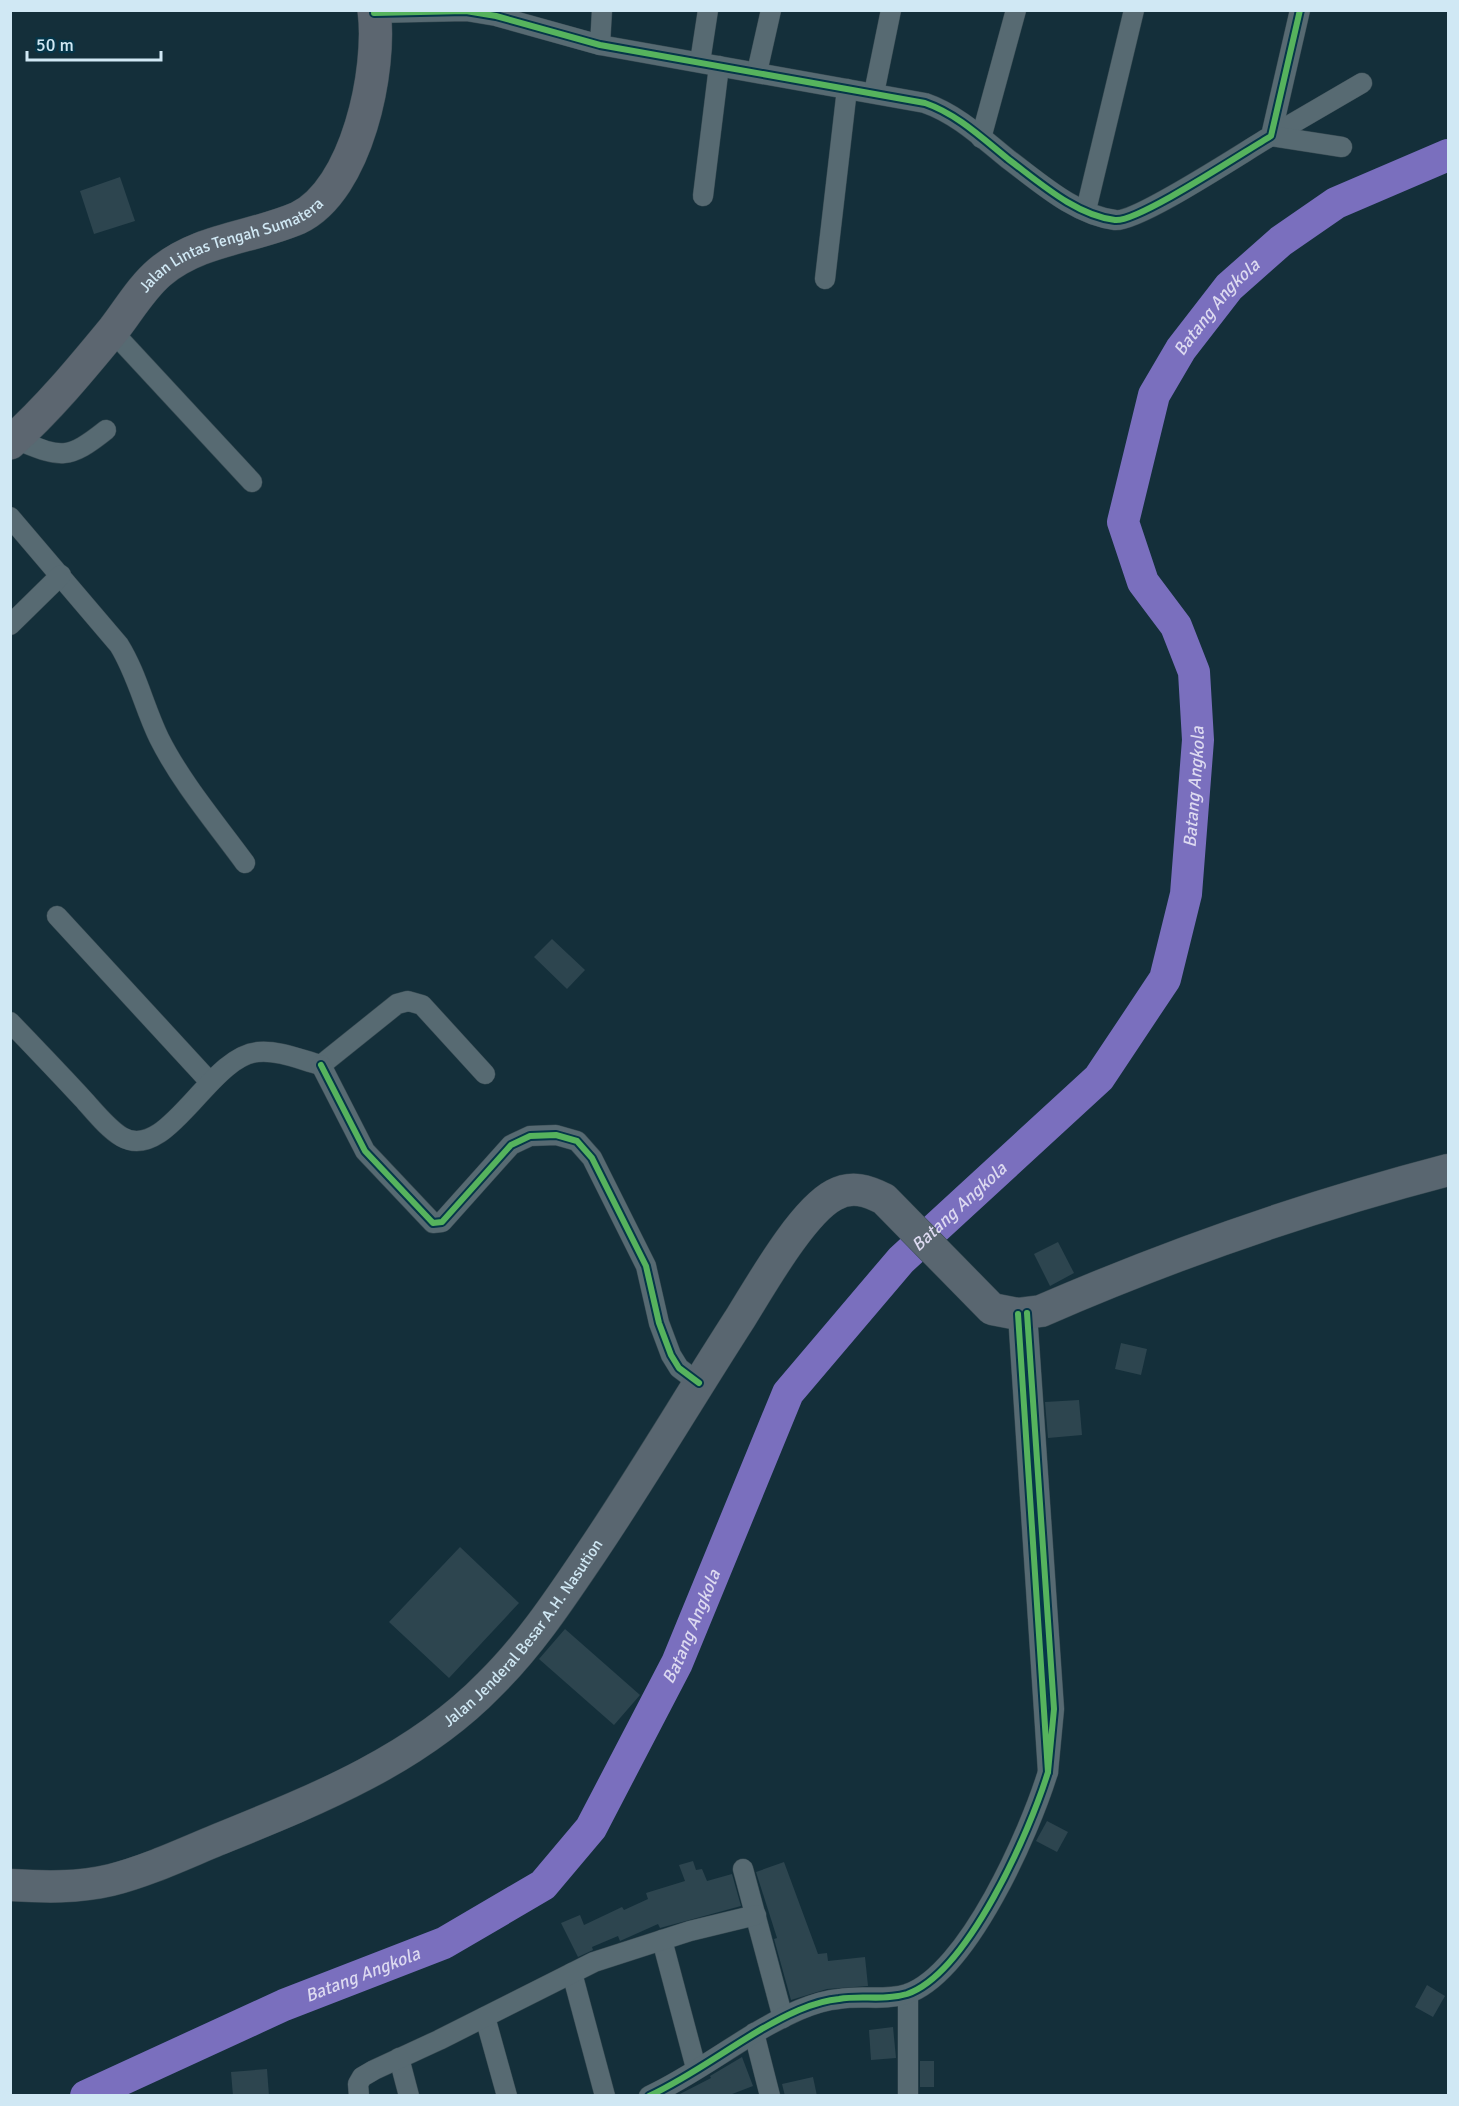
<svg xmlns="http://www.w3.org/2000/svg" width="1459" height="2106" font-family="Signika,sans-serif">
  <rect width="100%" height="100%" fill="#142f3a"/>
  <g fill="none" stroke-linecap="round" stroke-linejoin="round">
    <path stroke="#7a6fbe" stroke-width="32" id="s1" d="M 86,2096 L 284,2005 L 444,1943 L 543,1885 L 591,1828 L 677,1663 L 788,1393 L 901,1260 L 1099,1078 L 1165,979 L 1186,894 L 1198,740 L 1194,672 L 1176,626 L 1143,582 L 1123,522 L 1154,395 L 1181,349 L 1229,287 L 1281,241 L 1336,203 L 1448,155"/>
  </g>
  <g fill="#2d454f">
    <path d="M 120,177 L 135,221 L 94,234 L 80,191 Z"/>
    <path d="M 552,939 L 585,970 L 567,989 L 534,957 Z"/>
    <path d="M 1058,1242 L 1074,1273 L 1050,1286 L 1034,1254 Z"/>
    <path d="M 1121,1343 L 1147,1349 L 1141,1375 L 1115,1369 Z"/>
    <path d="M 1079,1400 L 1082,1435 L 1048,1438 L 1045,1402 Z"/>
    <path d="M 460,1547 L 519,1603 L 449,1678 L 389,1622 Z"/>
    <path d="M 565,1629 L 640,1695 L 614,1725 L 539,1659 Z"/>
    <path d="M 1047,1821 L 1068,1832 L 1057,1852 L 1036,1841 Z"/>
    <path d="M 693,1861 L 696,1870 L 702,1869 L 707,1881 L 732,1874 L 741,1906 L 660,1928 L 658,1924 L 620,1941 L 618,1936 L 592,1947 L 593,1950 L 578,1957 L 561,1923 L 580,1915 L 584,1925 L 622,1907 L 624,1910 L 648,1899 L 646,1893 L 685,1881 L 679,1865 Z"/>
    <path d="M 784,1862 L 818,1954 L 827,1953 L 828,1961 L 865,1957 L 868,1986 L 827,1989 L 791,2000 L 774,1939 L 777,1938 L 756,1872 Z"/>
    <path d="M 1427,1985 L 1445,1996 L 1433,2017 L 1415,2007 Z"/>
    <path d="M 893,2027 L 896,2058 L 871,2060 L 869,2030 Z"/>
    <path d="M 742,2057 L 753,2086 L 727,2096 L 676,2096 L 711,2078 L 710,2076 Z"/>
    <rect x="920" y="2061" width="14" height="26"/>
    <path d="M 267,2069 L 269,2096 L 233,2096 L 231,2072 Z"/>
    <path d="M 813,2077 L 817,2096 L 785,2096 L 782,2084 Z"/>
  </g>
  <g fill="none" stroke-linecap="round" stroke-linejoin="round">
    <defs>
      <g id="minor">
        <path d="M 374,13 L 466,11 L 496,16 L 600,45 L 925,103 C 957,114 982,138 1008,159 C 1039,182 1075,215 1115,220 C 1137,223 1245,151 1271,136 L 1300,10"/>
        <path d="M 600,45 L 602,10"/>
        <path d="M 700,62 L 708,10"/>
        <path d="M 757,72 L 771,10"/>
        <path d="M 874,93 L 891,10"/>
        <path d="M 1271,136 L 1362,83"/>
        <path d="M 1271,136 L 1342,147"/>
        <path d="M 981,138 L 1016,10"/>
        <path d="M 703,196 L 719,66"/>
        <path d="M 1086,210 L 1134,10"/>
        <path d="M 825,279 L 847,89"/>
        <path d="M 112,331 L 252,482"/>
        <path d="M 15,439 C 60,457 66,462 106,430"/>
        <path d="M 10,517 L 119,645 C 137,674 144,707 159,738 C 181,782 215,822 245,863"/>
        <path d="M 10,625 L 61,575"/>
        <path d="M 57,916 L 210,1082"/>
        <path d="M 10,1022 C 35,1048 59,1073 83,1099 C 94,1111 108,1129 122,1137 C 168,1163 209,1056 258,1052 C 279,1050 301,1060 321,1065 L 397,1004 L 408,1001 L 422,1005 L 485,1074"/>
        <path d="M 321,1065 L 365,1151 L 433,1223 L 442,1222 L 511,1145 L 530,1136 L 556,1135 L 577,1141 L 592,1158 L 646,1266 L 659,1323 L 671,1355 L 679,1368 L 699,1383"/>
        <path d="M 1018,1314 L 1048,1772 L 1054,1709 L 1027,1313"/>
        <path d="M 743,1869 L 783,2018"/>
        <path d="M 662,1940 L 696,2068"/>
        <path d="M 572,1973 L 605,2096"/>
        <path d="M 908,1994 L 908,2096"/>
        <path d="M 485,2017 L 507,2096"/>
        <path d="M 754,2033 L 770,2096"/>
        <path d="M 399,2058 L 409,2096"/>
        <path d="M 359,2096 L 358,2084 L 362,2077 L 374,2070 L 439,2040 L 594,1962 L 690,1931 L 756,1915"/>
        <path d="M 649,2096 C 701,2072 746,2033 799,2010 C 811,2005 826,2000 839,1999 C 861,1995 884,2001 907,1994 C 968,1973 1030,1831 1048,1772"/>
      </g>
      <g id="primary">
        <path id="s2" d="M 10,1885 C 44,1887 78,1888 111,1880 C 147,1871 183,1854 217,1840 C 313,1801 415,1761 489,1685 C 529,1646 560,1599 591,1553 C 643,1476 690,1396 741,1317 C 761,1285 802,1212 834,1195 C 852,1185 868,1191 884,1199 L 992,1309 L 1018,1314 L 1041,1311 C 1172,1254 1310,1206 1448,1170"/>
      </g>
      <g id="trunk">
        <path id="s3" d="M 10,443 C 49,408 81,369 114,329 C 128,311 142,287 160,272 C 199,239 252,238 298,218 C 357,190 382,69 374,10"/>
      </g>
    </defs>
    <use href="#minor" stroke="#374a52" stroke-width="21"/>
    <use href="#primary" stroke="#374a52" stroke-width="33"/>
    <use href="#trunk" stroke="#374a52" stroke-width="34"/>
    <use href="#minor" stroke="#576a72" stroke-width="20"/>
    <use href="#primary" stroke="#596670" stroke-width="32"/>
    <use href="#trunk" stroke="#5c6670" stroke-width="33"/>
    <defs>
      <g id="cycleway">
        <path d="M 374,13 L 466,11 L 496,16 L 600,45 L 925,103 C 957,114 982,138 1008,159 C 1039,182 1075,215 1115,220 C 1137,223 1245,151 1271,136 L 1300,10"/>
        <path d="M 321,1065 L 365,1151 L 433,1223 L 442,1222 L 511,1145 L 530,1136 L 556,1135 L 577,1141 L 592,1158 L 646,1266 L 659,1323 L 671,1355 L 679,1368 L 699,1383"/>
        <path d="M 1018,1314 L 1048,1772 L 1054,1709 L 1027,1313"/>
        <path d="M 649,2096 C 701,2072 746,2033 799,2010 C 811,2005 826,2000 839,1999 C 861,1995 884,2001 907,1994 C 968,1973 1030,1831 1048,1772"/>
      </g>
    </defs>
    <use href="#cycleway" stroke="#053649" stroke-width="10"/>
    <use href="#cycleway" stroke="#56b35d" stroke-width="6"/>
  </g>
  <g text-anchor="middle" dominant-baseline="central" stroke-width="4.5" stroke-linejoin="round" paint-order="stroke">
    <g font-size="16" fill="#d0e8f4" stroke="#053649">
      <text stroke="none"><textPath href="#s3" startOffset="304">Jalan Lintas Tengah Sumatera</textPath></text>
      <text stroke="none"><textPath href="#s2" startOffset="592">Jalan Jenderal Besar A.H. Nasution</textPath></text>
    </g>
    <g font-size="18" font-style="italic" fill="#dcd9f0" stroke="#053649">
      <text stroke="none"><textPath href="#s1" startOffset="2336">Batang Angkola</textPath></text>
      <text stroke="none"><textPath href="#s1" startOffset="1814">Batang Angkola</textPath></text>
      <text stroke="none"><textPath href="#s1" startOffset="1310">Batang Angkola</textPath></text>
      <text stroke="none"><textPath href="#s1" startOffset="804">Batang Angkola</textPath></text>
      <text stroke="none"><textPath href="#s1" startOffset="302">Batang Angkola</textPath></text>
    </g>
  </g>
  <rect width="1459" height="2106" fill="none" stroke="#d0e8f4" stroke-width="24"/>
  <path d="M27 51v9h134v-9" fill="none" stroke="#d0e8f4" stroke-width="3"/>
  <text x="36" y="51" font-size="18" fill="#d0e8f4" stroke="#053649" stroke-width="4.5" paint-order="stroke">50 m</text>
</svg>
